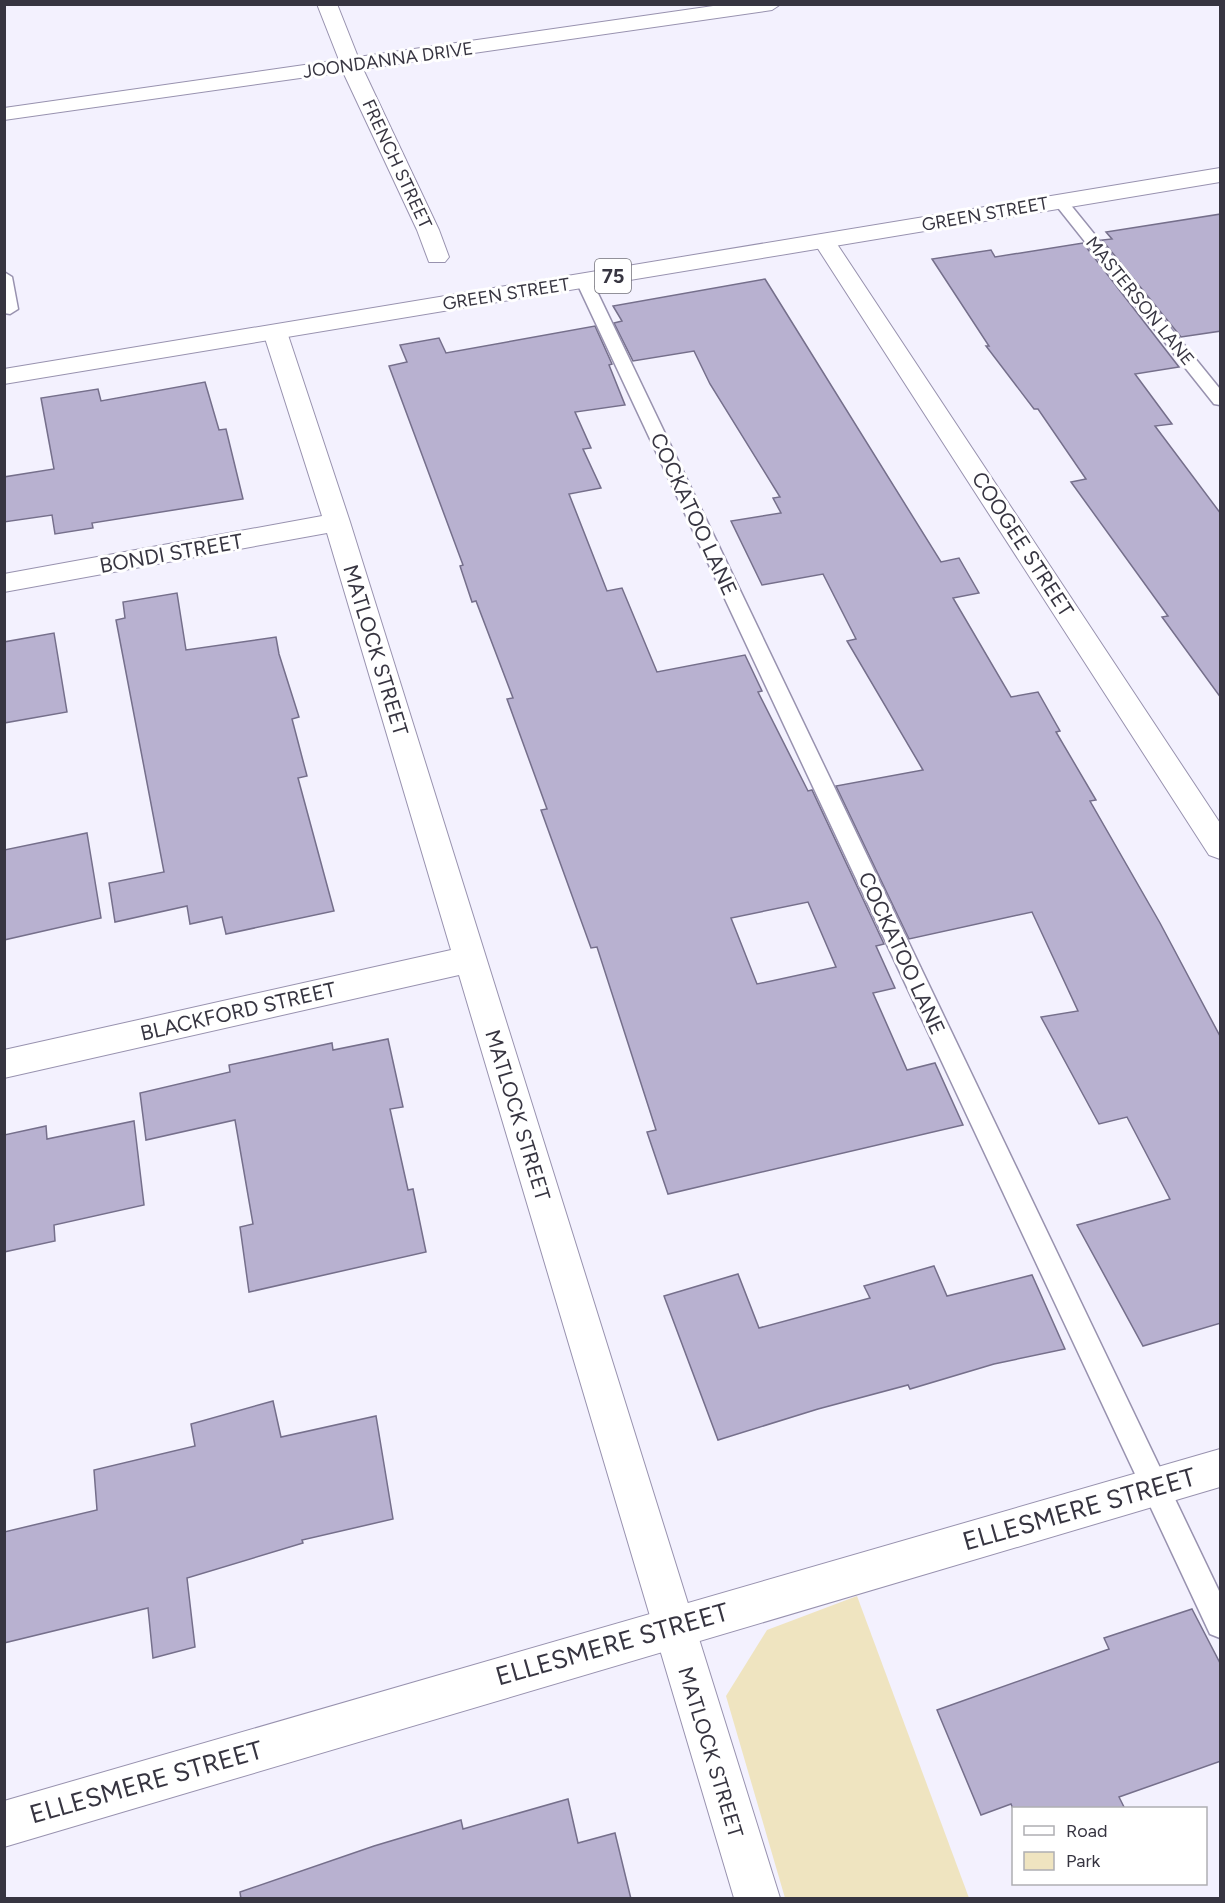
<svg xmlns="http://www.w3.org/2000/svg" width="1225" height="1903" font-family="Figtree,sans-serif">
  <rect width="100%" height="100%" fill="#f3f1fe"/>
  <path fill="#efe4c0" d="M 857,1596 L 969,1898 L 785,1898 L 726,1696 L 767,1630 Z"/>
  <g fill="#b8b1d0" stroke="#756f8b" stroke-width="1.5" fill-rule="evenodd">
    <path d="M 1221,214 L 1221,331 L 1181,337 L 1102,240 L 1112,239 L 1106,232 Z"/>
    <path d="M 1083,243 L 1179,367 L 1135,374 L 1172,424 L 1155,426 L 1221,514 L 1221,698 L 1162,617 L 1168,616 L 1071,482 L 1086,479 L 1038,409 L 1034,409 L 986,346 L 989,346 L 932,259 L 991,250 L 995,257 Z"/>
    <path d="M 765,279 L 941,562 L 959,558 L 979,593 L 953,598 L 1011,697 L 1038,692 L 1060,731 L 1056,732 L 1096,800 L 1090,801 L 1160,923 L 1221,1038 L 1221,1323 L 1143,1346 L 1077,1225 L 1170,1199 L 1127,1117 L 1099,1124 L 1041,1017 L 1078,1011 L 1032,912 L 909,939 L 836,786 L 923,770 L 847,641 L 856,639 L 823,574 L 762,585 L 731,521 L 781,513 L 773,498 L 780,497 L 710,384 L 694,351 L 633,361 L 614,323 L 622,321 L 613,306 Z"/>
    <path d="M 595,326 L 612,364 L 609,365 L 625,405 L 575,412 L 591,448 L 583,449 L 601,488 L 569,494 L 607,591 L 622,588 L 657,672 L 745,655 L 762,691 L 758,692 L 808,791 L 812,790 L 884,944 L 876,946 L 895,988 L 873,993 L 907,1070 L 935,1063 L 963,1125 L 668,1194 L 647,1132 L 656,1130 L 597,947 L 591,948 L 541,810 L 547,809 L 507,699 L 513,698 L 476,601 L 472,602 L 460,566 L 463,565 L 389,366 L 407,362 L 400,345 L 439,338 L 446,353 ZM 808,902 L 836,967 L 757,984 L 731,918 Z"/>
    <path d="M 205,382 L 219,430 L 226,429 L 243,499 L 92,523 L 93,528 L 55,534 L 52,515 L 4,522 L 4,477 L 54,469 L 41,398 L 98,389 L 101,401 Z"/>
    <path d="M 177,593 L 186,650 L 276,637 L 279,654 L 299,717 L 292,719 L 307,776 L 298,778 L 334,911 L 226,934 L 222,917 L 190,924 L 187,906 L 115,922 L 109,883 L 164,872 L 116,620 L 125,618 L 123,602 Z"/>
    <path d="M 54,633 L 67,712 L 4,723 L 4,642 Z"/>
    <path d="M 87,833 L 101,918 L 4,940 L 4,850 Z"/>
    <path d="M 388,1039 L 403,1107 L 390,1109 L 408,1190 L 413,1189 L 426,1252 L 249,1292 L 240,1227 L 253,1224 L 235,1120 L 146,1140 L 140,1093 L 230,1072 L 229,1065 L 332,1043 L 333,1050 Z"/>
    <path d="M 134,1121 L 144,1205 L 54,1225 L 55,1241 L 4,1252 L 4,1135 L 46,1126 L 47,1139 Z"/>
    <path d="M 934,1266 L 947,1296 L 1032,1275 L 1065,1349 L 994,1364 L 910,1389 L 908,1385 L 818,1409 L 718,1440 L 664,1296 L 738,1274 L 759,1328 L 870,1298 L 864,1286 Z"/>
    <path d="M 273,1401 L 281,1437 L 376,1416 L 393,1519 L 302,1540 L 303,1543 L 187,1578 L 195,1647 L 153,1658 L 148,1608 L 4,1643 L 4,1532 L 97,1510 L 94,1470 L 195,1446 L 191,1424 Z"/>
    <path d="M 1192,1609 L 1221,1665 L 1221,1761 L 1119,1797 L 1125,1809 L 1013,1809 L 1011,1804 L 981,1815 L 937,1710 L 1109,1649 L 1104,1638 Z"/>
    <path d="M 568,1799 L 578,1843 L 615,1833 L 631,1899 L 241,1899 L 240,1892 L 374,1846 L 461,1820 L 463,1829 Z"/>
  </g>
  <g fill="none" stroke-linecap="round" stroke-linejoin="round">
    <defs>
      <g id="service">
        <path d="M 1060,196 L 1065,198 L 1220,389 L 1220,405 L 1214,404 L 1055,204 L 1052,201 L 1055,198 Z"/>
        <path d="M 4,272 L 12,277 L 18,309 L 10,314 L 4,313 Z"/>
        <path d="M 584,276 L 592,281 L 1220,1593 L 1220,1638 L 1210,1634 L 576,281 Z"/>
      </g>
      <g id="minor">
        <path d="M 317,4 L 337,4 L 358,57 L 727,4 L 781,4 L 772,10 L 363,69 L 439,230 L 449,257 L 445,262 L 429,262 L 417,230 L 343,72 L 4,120 L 4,108 L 339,60 Z"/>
        <path d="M 824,234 L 832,236 L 835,241 L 1220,823 L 1220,859 L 1209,855 L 813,241 L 816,236 Z"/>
        <path d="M 275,325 L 284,327 L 287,332 L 350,522 L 780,1898 L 734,1898 L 459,975 L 4,1078 L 4,1050 L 451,950 L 327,533 L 4,592 L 4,574 L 322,516 L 263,332 L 266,327 Z"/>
      </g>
      <path id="tertiary" d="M 1220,1449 L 1220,1487 L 4,1847 L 4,1801 Z"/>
      <path id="primary" d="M 1220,168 L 1220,182 L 4,384 L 4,369 Z"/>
    </defs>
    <use href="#service" stroke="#9892af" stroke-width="3"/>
    <use href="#minor" stroke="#9892af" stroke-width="2"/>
    <use href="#tertiary" stroke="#9892af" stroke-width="2"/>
    <use href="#primary" stroke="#9892af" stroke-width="2"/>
    <use href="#service" fill="#fff" fill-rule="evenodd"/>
    <use href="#minor" fill="#fff" fill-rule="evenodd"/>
    <use href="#tertiary" fill="#fff" fill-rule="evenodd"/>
    <use href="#primary" fill="#fff" fill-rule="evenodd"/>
  </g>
  <g text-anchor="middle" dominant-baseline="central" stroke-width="6" stroke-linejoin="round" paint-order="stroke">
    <g font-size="18" fill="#373541" stroke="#fff">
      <text transform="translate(388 60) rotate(-8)">JOONDANNA DRIVE</text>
      <text transform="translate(397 164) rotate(65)">FRENCH STREET</text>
      <text transform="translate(985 214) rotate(-10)">GREEN STREET</text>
      <text transform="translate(506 294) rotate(-9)">GREEN STREET</text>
      <text transform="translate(1140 301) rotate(51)">MASTERSON LANE</text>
    </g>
    <rect fill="#fff" stroke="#73727a" stroke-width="1.5" x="595" y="259" width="36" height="34" rx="4.5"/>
    <g font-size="20" font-weight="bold" fill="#373541">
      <text x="613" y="276">75</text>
    </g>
    <g font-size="21" fill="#373541" stroke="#fff">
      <text transform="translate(694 514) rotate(65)">COCKATOO LANE</text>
      <text transform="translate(1023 544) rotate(57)">COOGEE STREET</text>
      <text transform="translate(171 553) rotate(-10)">BONDI STREET</text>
      <text transform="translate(376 650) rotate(73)">MATLOCK STREET</text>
      <text transform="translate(902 953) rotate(65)">COCKATOO LANE</text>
      <text transform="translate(238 1011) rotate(-13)">BLACKFORD STREET</text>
      <text transform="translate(518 1115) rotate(73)">MATLOCK STREET</text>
      <text transform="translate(711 1752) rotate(73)">MATLOCK STREET</text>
    </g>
    <g font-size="26" fill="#373541" stroke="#fff">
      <text transform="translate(1079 1509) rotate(-16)">ELLESMERE STREET</text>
      <text transform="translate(612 1644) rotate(-16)">ELLESMERE STREET</text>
      <text transform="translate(146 1782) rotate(-16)">ELLESMERE STREET</text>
    </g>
  </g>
  <rect width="1225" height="1903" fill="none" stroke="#373541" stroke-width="12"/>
  <rect x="1012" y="1807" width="195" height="78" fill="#ffffff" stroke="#afaeb3" stroke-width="1.5"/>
  <rect x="1024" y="1826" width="30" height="9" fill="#ffffff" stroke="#afaeb3" stroke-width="1.5"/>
  <text x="1066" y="1837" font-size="18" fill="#373541">Road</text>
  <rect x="1024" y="1852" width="30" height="18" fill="#efe4c0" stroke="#afaeb3" stroke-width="1.5"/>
  <text x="1066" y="1867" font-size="18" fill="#373541">Park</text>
</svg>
